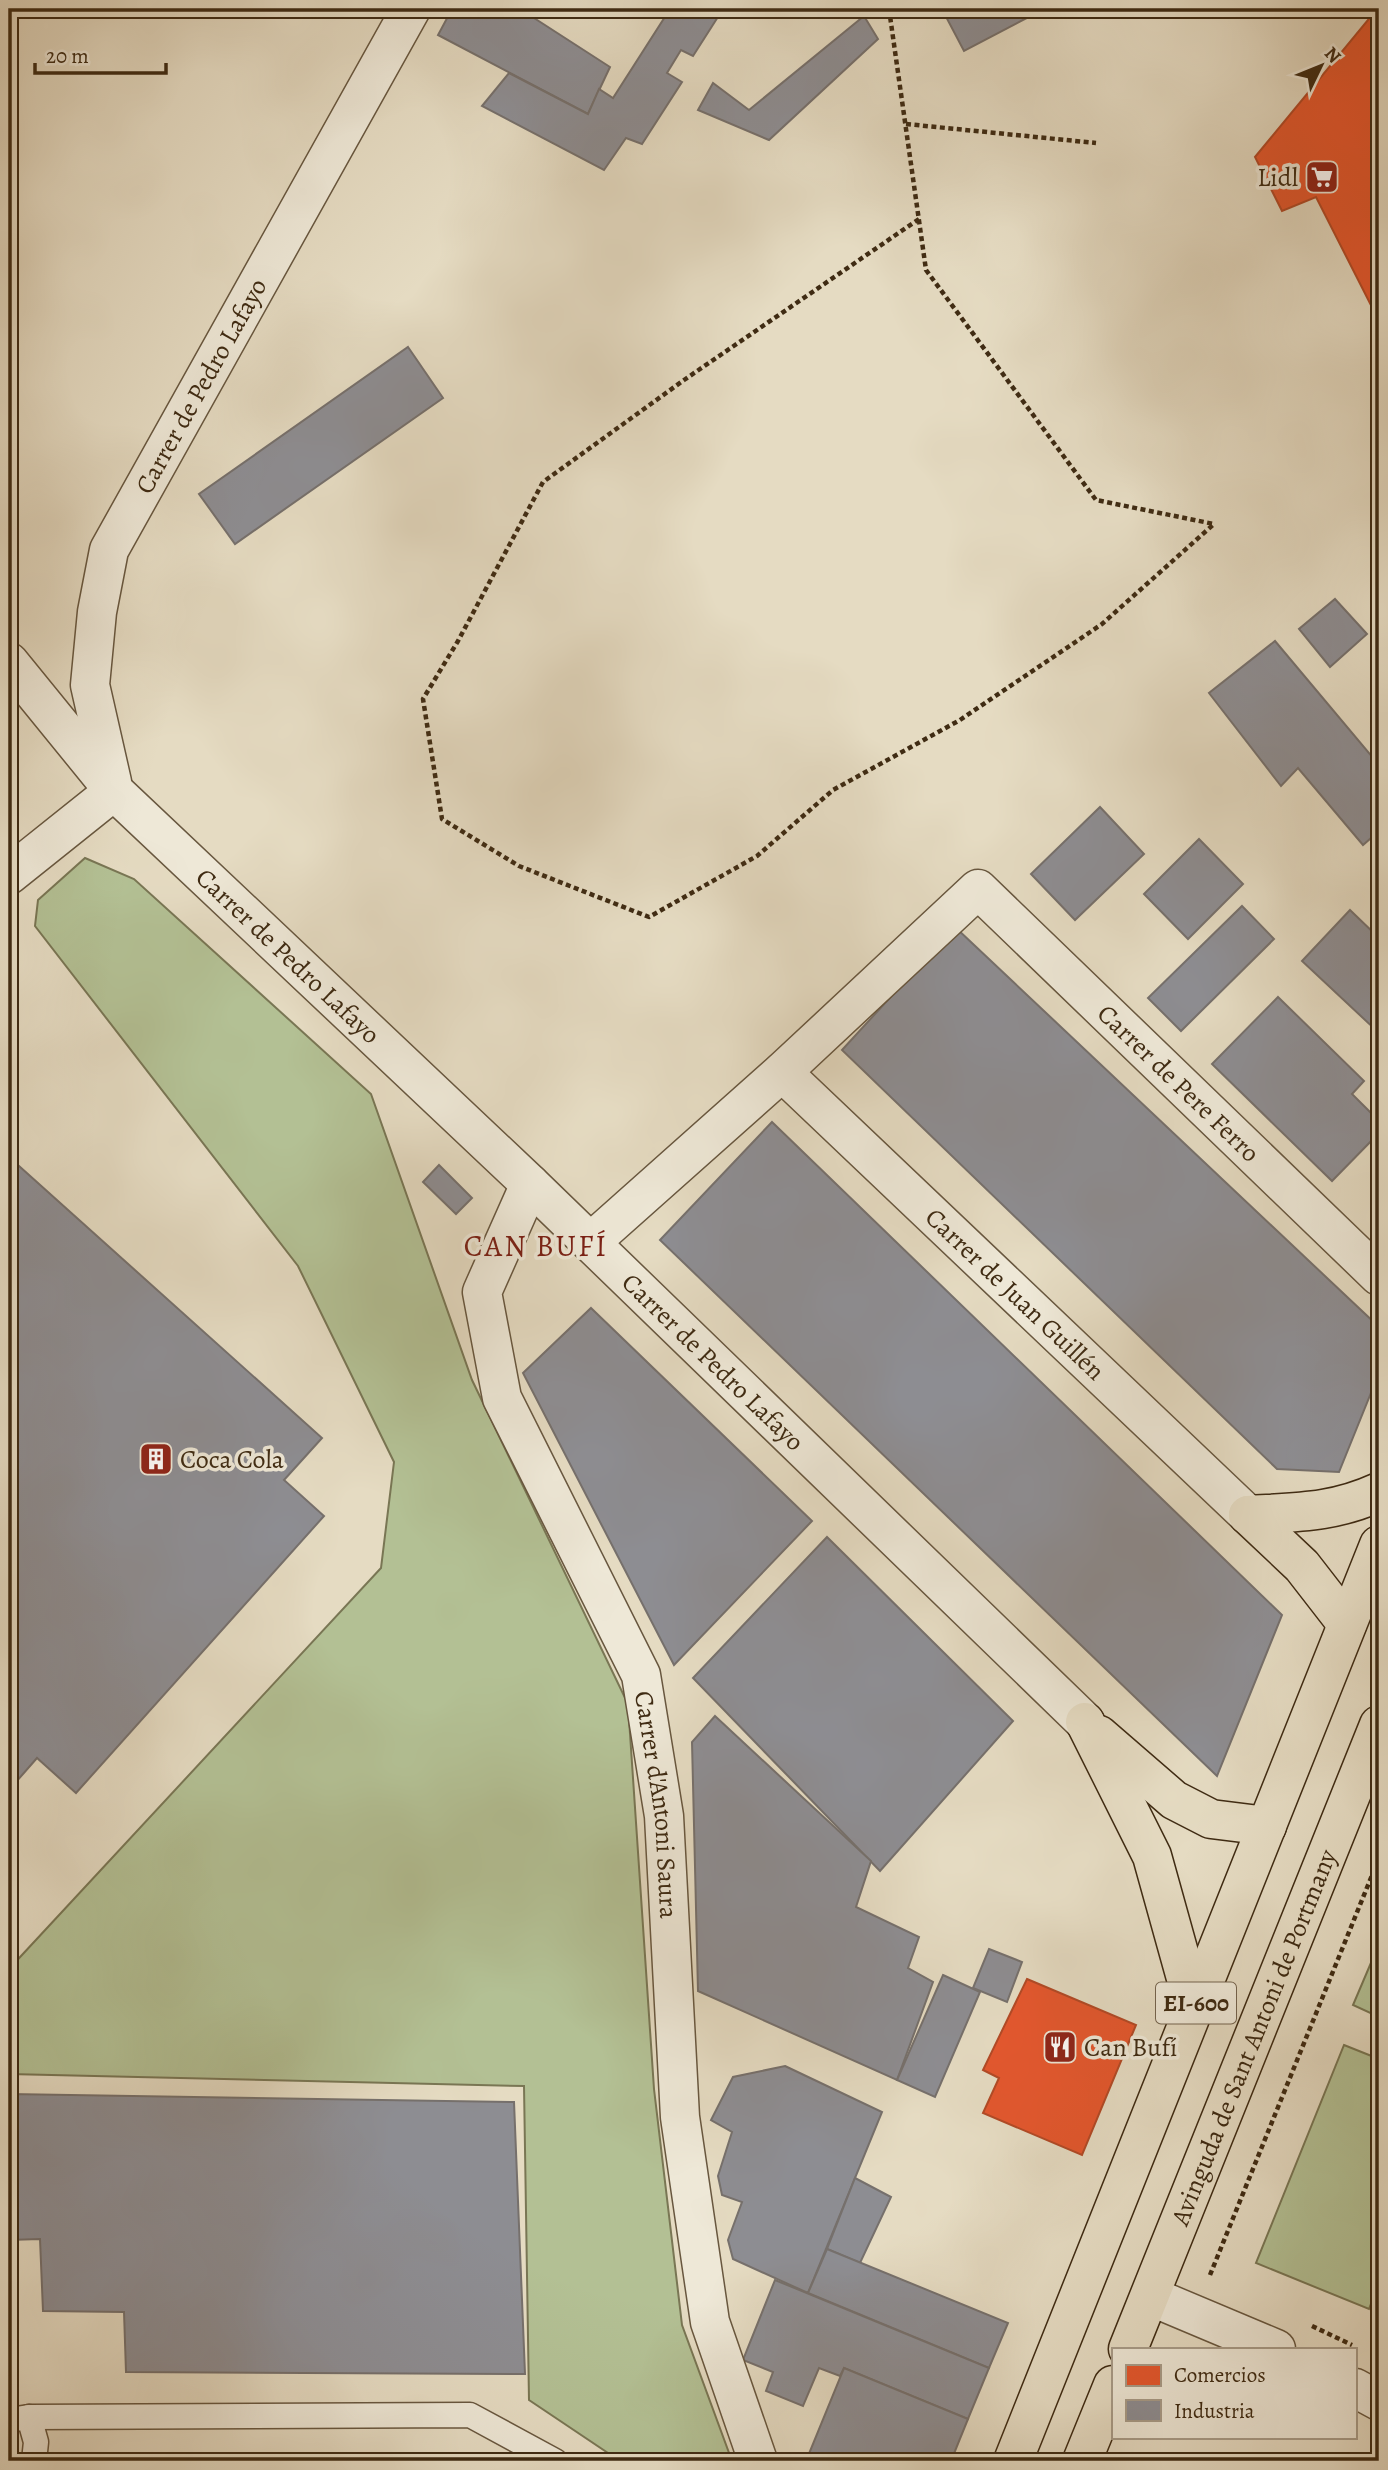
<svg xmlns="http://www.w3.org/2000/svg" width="1388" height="2470" font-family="Alegreya,serif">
  <rect width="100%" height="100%" fill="#e5dbc2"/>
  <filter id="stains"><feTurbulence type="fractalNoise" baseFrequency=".00286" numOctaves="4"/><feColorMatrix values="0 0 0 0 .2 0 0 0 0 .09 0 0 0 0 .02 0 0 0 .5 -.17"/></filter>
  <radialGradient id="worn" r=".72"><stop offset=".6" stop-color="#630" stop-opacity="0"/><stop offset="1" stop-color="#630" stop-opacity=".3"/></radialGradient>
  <g fill="#b3c094" stroke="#797654" stroke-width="2">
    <path d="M 85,858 L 134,879 L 371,1094 L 472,1380 L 628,1704 L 654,2089 L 682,2325 L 732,2461 L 620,2461 L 529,2400 L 524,2086 L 9,2074 L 9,1969 L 381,1568 L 394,1462 L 298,1266 L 35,926 L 38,900 Z"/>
    <path d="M 1379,1944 L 1379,2017 L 1353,2005 Z"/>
    <path d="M 1344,2045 L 1379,2059 L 1379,2283 L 1369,2309 L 1256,2263 Z"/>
  </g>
  <g fill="#e4572e" stroke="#b24a26" stroke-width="2">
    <path d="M 1377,9 L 1379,9 L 1379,321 L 1316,197 L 1282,211 L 1255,157 Z"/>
    <path d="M 1027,1979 L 1136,2025 L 1082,2155 L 983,2113 L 999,2078 L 983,2070 Z"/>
  </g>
  <g fill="#8d8d92" stroke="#76706c" stroke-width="2">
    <path d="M 452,9 L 520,9 L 610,67 L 588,114 L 438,35 Z"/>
    <path d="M 670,9 L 723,9 L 693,56 L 681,50 L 667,73 L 682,82 L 642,144 L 626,138 L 604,170 L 482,106 L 509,73 L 588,114 L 599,89 L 613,98 Z"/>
    <path d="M 948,9 L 1044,9 L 964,51 L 943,11 Z"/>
    <path d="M 864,16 L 878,39 L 769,140 L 698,110 L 713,83 L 749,110 Z"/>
    <path d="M 408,347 L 443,398 L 235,544 L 199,494 Z"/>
    <path d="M 1335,599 L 1367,634 L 1330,667 L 1299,629 Z"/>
    <path d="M 1275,641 L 1379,765 L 1379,831 L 1363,845 L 1298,768 L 1281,786 L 1209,693 Z"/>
    <path d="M 1100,807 L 1144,854 L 1075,920 L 1031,874 Z"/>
    <path d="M 1199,839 L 1243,884 L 1188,939 L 1144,894 Z"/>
    <path d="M 1242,906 L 1274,939 L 1181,1031 L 1148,998 Z"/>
    <path d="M 1350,910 L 1379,938 L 1379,1033 L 1302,961 Z"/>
    <path d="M 955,927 L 1379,1327 L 1379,1373 L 1339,1472 L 1277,1469 L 842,1050 Z"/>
    <path d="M 1278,997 L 1364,1081 L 1352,1094 L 1379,1121 L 1379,1133 L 1332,1181 L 1212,1064 Z"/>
    <path d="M 772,1122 L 1282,1615 L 1217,1776 L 660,1240 Z"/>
    <path d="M 9,1157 L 322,1438 L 284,1480 L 324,1516 L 76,1793 L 37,1758 L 9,1790 Z"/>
    <path d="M 439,1165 L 472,1198 L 456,1214 L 423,1182 Z"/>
    <path d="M 591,1308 L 812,1521 L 674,1665 L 523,1373 Z"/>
    <path d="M 827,1537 L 1013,1721 L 880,1871 L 693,1678 Z"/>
    <path d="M 715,1716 L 871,1861 L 856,1907 L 919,1937 L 908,1968 L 933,1982 L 897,2080 L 698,1991 L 692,1742 Z"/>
    <path d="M 989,1949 L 1022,1962 L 1007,2002 L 973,1988 Z"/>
    <path d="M 943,1975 L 980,1992 L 935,2097 L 897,2080 Z"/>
    <path d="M 785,2066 L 882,2112 L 808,2293 L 733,2259 L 728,2240 L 742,2202 L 722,2195 L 718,2176 L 732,2132 L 711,2120 L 733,2077 Z"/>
    <path d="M 9,2094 L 514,2102 L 525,2374 L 126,2372 L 124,2312 L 43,2311 L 40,2239 L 9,2240 Z"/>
    <path d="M 855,2178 L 891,2197 L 860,2263 L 827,2249 Z"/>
    <path d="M 827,2249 L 1008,2323 L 989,2368 L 808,2293 Z"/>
    <path d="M 775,2280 L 989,2368 L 968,2419 L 844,2368 L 840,2376 L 819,2368 L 803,2406 L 766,2391 L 773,2372 L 743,2360 Z"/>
    <path d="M 844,2368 L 968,2419 L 951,2461 L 806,2461 Z"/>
    <path d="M 168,2455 L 227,2457 L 227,2461 L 168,2461 Z"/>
  </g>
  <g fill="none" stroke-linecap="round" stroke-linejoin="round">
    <defs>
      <g id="lane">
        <path d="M 29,2417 L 36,2442 L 34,2461"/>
        <path d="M 9,2420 L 29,2417 L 470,2415 L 555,2461"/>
      </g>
      <g id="street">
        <path id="s1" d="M 9,662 L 114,791 L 530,1184 L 1085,1722"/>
        <path id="s2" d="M 112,782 L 90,685 L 97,612 L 109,550 L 411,9"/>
        <path d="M 9,875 L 114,791"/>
        <path id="s3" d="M 782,1072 L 1248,1515"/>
        <path id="s4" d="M 530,1184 L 482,1292 L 502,1398 L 641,1675 L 664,1816 L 680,2117 L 710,2322 L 758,2461"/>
        <path id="s5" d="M 591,1242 L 782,1072 L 978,889 L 1379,1276"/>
        <path d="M 1150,2296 L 1276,2349"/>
        <path d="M 1355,2388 L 1379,2401"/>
      </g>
      <g id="primary">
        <path d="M 1248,1515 L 1302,1566 L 1347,1624"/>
        <path d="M 1248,1515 C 1297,1512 1333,1513 1379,1492"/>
        <path d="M 1085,1722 L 1152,1856 L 1194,2007"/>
        <path d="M 1099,1735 L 1174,1800 L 1211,1819 L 1267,1826"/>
        <path id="s6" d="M 1128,2349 L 1379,1725"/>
        <path d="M 1013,2461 L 1379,1545"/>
        <path d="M 1082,2461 L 1113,2385"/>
      </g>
    </defs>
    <use href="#lane" stroke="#68573f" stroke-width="27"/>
    <use href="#street" stroke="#68573f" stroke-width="41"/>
    <use href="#primary" stroke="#3f2b13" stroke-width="41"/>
    <g stroke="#3f2b13" stroke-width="4.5" stroke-dasharray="5 3.5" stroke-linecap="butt">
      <path d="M 889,9 L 926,270 L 1096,500 L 1214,524"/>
      <path d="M 906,124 L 1096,143"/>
      <path d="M 919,219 L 684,380 L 543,482 L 458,641 L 423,699 L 442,819 L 519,866 L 649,917 L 757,856 L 833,790 L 960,720 L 1102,624 L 1214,524"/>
      <path d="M 1210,2275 L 1379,1858"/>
      <path d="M 1312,2326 L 1352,2345"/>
    </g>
    <use href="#lane" stroke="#eee8d7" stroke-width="24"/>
    <use href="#street" stroke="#eee8d7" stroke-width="38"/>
    <use href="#primary" stroke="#e5dbc2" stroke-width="38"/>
  </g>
  <defs>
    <symbol id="supermarket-square" viewBox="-11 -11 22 22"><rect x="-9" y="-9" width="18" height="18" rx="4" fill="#8f2418" stroke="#eee8d7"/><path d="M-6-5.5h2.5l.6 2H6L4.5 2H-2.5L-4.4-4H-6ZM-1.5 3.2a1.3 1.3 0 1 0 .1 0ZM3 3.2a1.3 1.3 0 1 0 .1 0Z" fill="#fff"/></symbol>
    <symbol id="building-square" viewBox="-11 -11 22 22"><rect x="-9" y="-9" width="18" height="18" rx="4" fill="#8f2418" stroke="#eee8d7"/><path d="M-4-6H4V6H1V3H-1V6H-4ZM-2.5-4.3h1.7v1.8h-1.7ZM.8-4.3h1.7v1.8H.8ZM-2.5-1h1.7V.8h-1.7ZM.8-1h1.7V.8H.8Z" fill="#fff"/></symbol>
    <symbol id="restaurant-square" viewBox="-11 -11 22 22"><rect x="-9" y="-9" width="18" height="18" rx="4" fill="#8f2418" stroke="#eee8d7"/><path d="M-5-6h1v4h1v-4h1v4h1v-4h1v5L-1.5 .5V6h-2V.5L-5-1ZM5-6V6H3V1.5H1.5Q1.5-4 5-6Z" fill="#fff"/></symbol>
  </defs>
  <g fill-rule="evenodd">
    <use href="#supermarket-square" x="1303" y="158" width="38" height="38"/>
    <use href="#building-square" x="137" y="1440" width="38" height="38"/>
    <use href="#restaurant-square" x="1041" y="2028" width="38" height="38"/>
  </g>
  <g text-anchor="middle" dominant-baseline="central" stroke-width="7" stroke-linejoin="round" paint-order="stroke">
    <rect fill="#eee8d7" stroke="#74644e" stroke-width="2" x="1156" y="1982.5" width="80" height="41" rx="5"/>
    <g font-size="24" font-weight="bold" fill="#3f2b13">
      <text x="1196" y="2003">EI-600</text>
    </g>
    <g font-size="26" fill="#3f2b13" stroke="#eee8d7" text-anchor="start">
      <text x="1298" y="177" text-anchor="end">Lidl</text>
      <text x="180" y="1459">Coca Cola</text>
      <text x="1084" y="2047">Can Bufí</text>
    </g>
    <g font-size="26" fill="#3f2b13" stroke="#eee8d7">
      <text stroke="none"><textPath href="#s2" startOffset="424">Carrer de Pedro Lafayo</textPath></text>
      <text stroke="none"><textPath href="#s1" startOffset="406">Carrer de Pedro Lafayo</textPath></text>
      <text stroke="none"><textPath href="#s5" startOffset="803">Carrer de Pere Ferro</textPath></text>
      <text stroke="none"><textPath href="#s3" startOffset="322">Carrer de Juan Guillén</textPath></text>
      <text stroke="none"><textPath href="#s1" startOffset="994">Carrer de Pedro Lafayo</textPath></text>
      <text stroke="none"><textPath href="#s4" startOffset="667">Carrer d'Antoni Saura</textPath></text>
      <text stroke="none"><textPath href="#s6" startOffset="336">Avinguda de Sant Antoni de Portmany</textPath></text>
    </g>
    <g font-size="30" letter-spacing="2" fill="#7a1f14" stroke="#eee8d7">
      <text x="536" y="1246">CAN BUFÍ</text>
    </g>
  </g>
  <rect width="1388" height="2470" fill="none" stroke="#e5dbc2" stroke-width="35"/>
  <rect x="10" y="10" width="1367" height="2449" fill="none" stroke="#3f2b13" stroke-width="3.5"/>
  <rect x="18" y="18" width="1353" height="2435" fill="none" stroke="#3f2b13" stroke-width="2"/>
  <rect x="1112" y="2348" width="245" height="91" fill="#eee8d7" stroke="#a89c89" stroke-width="2"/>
  <rect x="1126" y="2365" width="35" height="21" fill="#e4572e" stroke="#a89c89" stroke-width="2"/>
  <text x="1174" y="2382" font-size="21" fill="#3f2b13">Comercios</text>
  <rect x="1126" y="2400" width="35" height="21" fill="#8d8d92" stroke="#a89c89" stroke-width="2"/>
  <text x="1174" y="2418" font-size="21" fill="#3f2b13">Industria</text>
  <g transform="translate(1321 66) rotate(47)" stroke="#eee8d7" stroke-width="5" paint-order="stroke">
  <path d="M0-5L12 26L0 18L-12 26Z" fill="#3f2b13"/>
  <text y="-10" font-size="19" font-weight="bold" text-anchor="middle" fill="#3f2b13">N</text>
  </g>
  <path d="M35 63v10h131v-10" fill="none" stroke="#3f2b13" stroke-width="3.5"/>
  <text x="46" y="63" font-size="21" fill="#3f2b13" stroke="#eee8d7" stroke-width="5" paint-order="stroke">20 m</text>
  <rect width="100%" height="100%" filter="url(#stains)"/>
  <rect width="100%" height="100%" fill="url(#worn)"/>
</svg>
